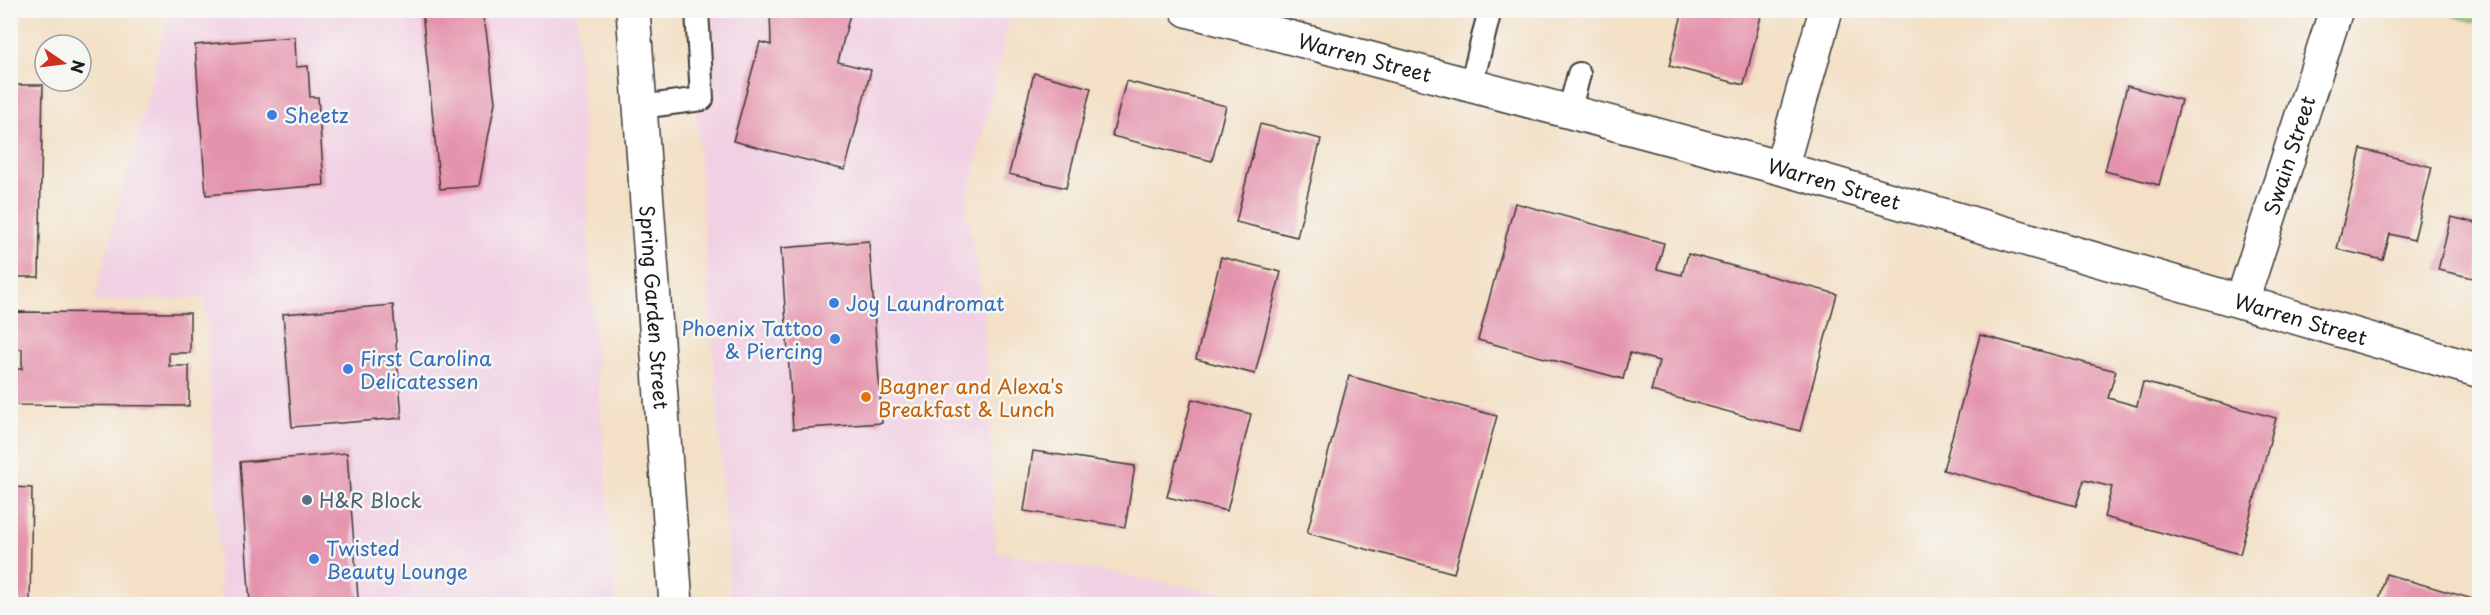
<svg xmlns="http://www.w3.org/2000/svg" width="2490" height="615" font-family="'Playpen Sans',sans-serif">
  <rect width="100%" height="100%" fill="#f6f6f2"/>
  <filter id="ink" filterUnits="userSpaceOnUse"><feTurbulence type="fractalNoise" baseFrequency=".0167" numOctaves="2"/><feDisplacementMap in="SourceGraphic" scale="12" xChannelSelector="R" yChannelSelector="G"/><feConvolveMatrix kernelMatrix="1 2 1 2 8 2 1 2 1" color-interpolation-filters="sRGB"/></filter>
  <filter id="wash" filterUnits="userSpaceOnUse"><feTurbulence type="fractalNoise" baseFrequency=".008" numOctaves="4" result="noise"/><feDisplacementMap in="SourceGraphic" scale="24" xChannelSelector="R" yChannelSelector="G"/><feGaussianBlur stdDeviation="1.35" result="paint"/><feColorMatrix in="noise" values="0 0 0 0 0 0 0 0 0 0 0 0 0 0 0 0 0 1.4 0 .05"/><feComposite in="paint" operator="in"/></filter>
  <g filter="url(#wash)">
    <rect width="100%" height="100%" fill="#f3e0c6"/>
    <g fill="#f1d0e3">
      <path d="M 1005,10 L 1011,12 L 966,206 L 983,307 L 996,552 L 1258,600 L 1257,604 L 731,604 L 689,11 Z"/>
      <path d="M 169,11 L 577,11 L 591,288 L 616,604 L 221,604 L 205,298 L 94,301 Z"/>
    </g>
    <path fill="#a8da89" stroke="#627b52" stroke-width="1.5" d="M 2439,11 L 2479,11 L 2479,23 Z"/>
    <g id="blocks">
      <g fill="#e493ac">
        <path d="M 422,10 L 481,10 L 486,30 L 495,102 L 479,186 L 440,189 Z"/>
        <path d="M 770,10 L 851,10 L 838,62 L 871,70 L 845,170 L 733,141 L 760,42 L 771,45 Z"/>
        <path d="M 1683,10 L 1737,10 L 1761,16 L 1744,85 L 1669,66 Z"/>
        <path d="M 295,37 L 296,67 L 308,66 L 310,97 L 318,97 L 324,185 L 206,195 L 195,45 Z"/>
        <path d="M 1034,73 L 1091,88 L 1066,188 L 1009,174 Z"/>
        <path d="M 1126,81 L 1226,106 L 1212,161 L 1112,136 Z"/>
        <path d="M 10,85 L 43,85 L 39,277 L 10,277 Z"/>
        <path d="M 2127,86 L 2181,100 L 2159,185 L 2105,171 Z"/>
        <path d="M 1260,124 L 1321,139 L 1297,237 L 1236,222 Z"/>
        <path d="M 2361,149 L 2432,167 L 2414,240 L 2390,234 L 2383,260 L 2337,249 Z"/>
        <path d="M 1515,203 L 1664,243 L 1657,269 L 1682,275 L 1688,254 L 1837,294 L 1800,431 L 1651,391 L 1659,361 L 1630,353 L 1623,379 L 1478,340 Z"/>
        <path d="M 2451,217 L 2480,224 L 2478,279 L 2438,270 Z"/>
        <path d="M 869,241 L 882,423 L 793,429 L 781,248 Z"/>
        <path d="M 1221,257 L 1281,272 L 1255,374 L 1196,359 Z"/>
        <path d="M 393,305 L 402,418 L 292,427 L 283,314 Z"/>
        <path d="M 10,312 L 190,313 L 190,353 L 169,353 L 169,366 L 189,366 L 189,406 L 10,405 L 10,369 L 22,369 L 22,349 L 10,349 Z"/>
        <path d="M 1980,335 L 2116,371 L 2108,398 L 2137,406 L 2143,382 L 2276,418 L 2240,554 L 2104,517 L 2112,487 L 2084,480 L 2076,506 L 1943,470 Z"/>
        <path d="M 1349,376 L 1497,416 L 1454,573 L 1307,533 Z"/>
        <path d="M 1192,399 L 1251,414 L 1227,511 L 1167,497 Z"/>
        <path d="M 1033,451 L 1135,466 L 1125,527 L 1024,511 Z"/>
        <path d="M 347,453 L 358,598 L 250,604 L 240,462 Z"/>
        <path d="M 10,487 L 32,488 L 30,604 L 10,604 Z"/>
        <path d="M 2386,574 L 2480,601 L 2480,604 L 2378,604 Z"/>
      </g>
    </g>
  </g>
  <g filter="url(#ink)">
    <use href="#blocks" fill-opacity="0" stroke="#3c3936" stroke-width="1.5"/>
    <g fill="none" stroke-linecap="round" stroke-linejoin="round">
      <defs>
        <g id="service">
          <path d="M 1471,86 L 1490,10"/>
          <path d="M 640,107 L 702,99 L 697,10"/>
          <path d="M 1569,112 L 1579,74"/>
        </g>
        <g id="minor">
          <path id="s1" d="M 1187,10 L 1781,168 L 2480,371"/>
          <path d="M 1781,168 L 1826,10"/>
          <path id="s2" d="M 2242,301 L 2336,10"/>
        </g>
        <g id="secondary">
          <path id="s3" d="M 633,10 L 676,604"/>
        </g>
      </defs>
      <use href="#service" stroke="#3c3936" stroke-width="26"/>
      <use href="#minor" stroke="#3c3936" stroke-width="36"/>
      <use href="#secondary" stroke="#3c3936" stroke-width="36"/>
      <use href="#service" stroke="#fff" stroke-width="22"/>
      <use href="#minor" stroke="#fff" stroke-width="33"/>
      <use href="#secondary" stroke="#fff" stroke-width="33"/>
    </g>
  </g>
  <g fill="#3f7fe0" stroke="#f6f6f2" stroke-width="2">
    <circle cx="272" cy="115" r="6"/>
    <circle cx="834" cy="303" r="6"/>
    <circle cx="835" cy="339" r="6"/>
    <circle cx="348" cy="369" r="6"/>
    <circle cx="314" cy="559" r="6"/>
  </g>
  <circle fill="#e8710a" stroke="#f6f6f2" stroke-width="2" cx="866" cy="397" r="6"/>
  <circle fill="#5c6f8a" stroke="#f6f6f2" stroke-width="2" cx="307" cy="500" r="6"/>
  <g text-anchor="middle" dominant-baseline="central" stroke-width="5" stroke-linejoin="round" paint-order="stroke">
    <g font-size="20" fill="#1c1c1c" stroke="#f6f6f2">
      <text stroke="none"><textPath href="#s1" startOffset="184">Warren Street</textPath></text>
      <text stroke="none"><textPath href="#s2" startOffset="153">Swain Street</textPath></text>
      <text stroke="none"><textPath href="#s1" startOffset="670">Warren Street</textPath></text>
      <text stroke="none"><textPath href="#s3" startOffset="298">Spring Garden Street</textPath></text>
      <text stroke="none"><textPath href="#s1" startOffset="1156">Warren Street</textPath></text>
    </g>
    <g font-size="20" fill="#366cbe" stroke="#f6f6f2" text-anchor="start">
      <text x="284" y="115">Sheetz</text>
      <text x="846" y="303">Joy Laundromat</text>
      <text x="823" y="328" text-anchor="end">Phoenix Tattoo<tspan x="823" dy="23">&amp; Piercing</tspan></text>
      <text x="360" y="358">First Carolina<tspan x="360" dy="23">Delicatessen</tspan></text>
      <text x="326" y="548">Twisted<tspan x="326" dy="23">Beauty Lounge</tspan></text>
    </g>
    <g font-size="20" fill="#c56008" stroke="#f6f6f2" text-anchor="start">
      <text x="878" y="386">Bagner and Alexa's<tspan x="878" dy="23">Breakfast &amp; Lunch</tspan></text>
    </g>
    <g font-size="20" fill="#4e5e75" stroke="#f6f6f2" text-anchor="start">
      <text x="319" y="500">H&amp;R Block</text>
    </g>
  </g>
  <rect width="2490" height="615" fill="none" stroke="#f6f6f2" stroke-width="36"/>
  <g transform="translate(63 63) rotate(104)"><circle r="28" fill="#f6f6f2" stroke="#9f9f9c" stroke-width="1.5"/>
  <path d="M0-4.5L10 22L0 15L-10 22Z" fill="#c8321e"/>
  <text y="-9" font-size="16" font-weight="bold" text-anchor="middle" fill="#1c1c1c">N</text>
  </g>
</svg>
